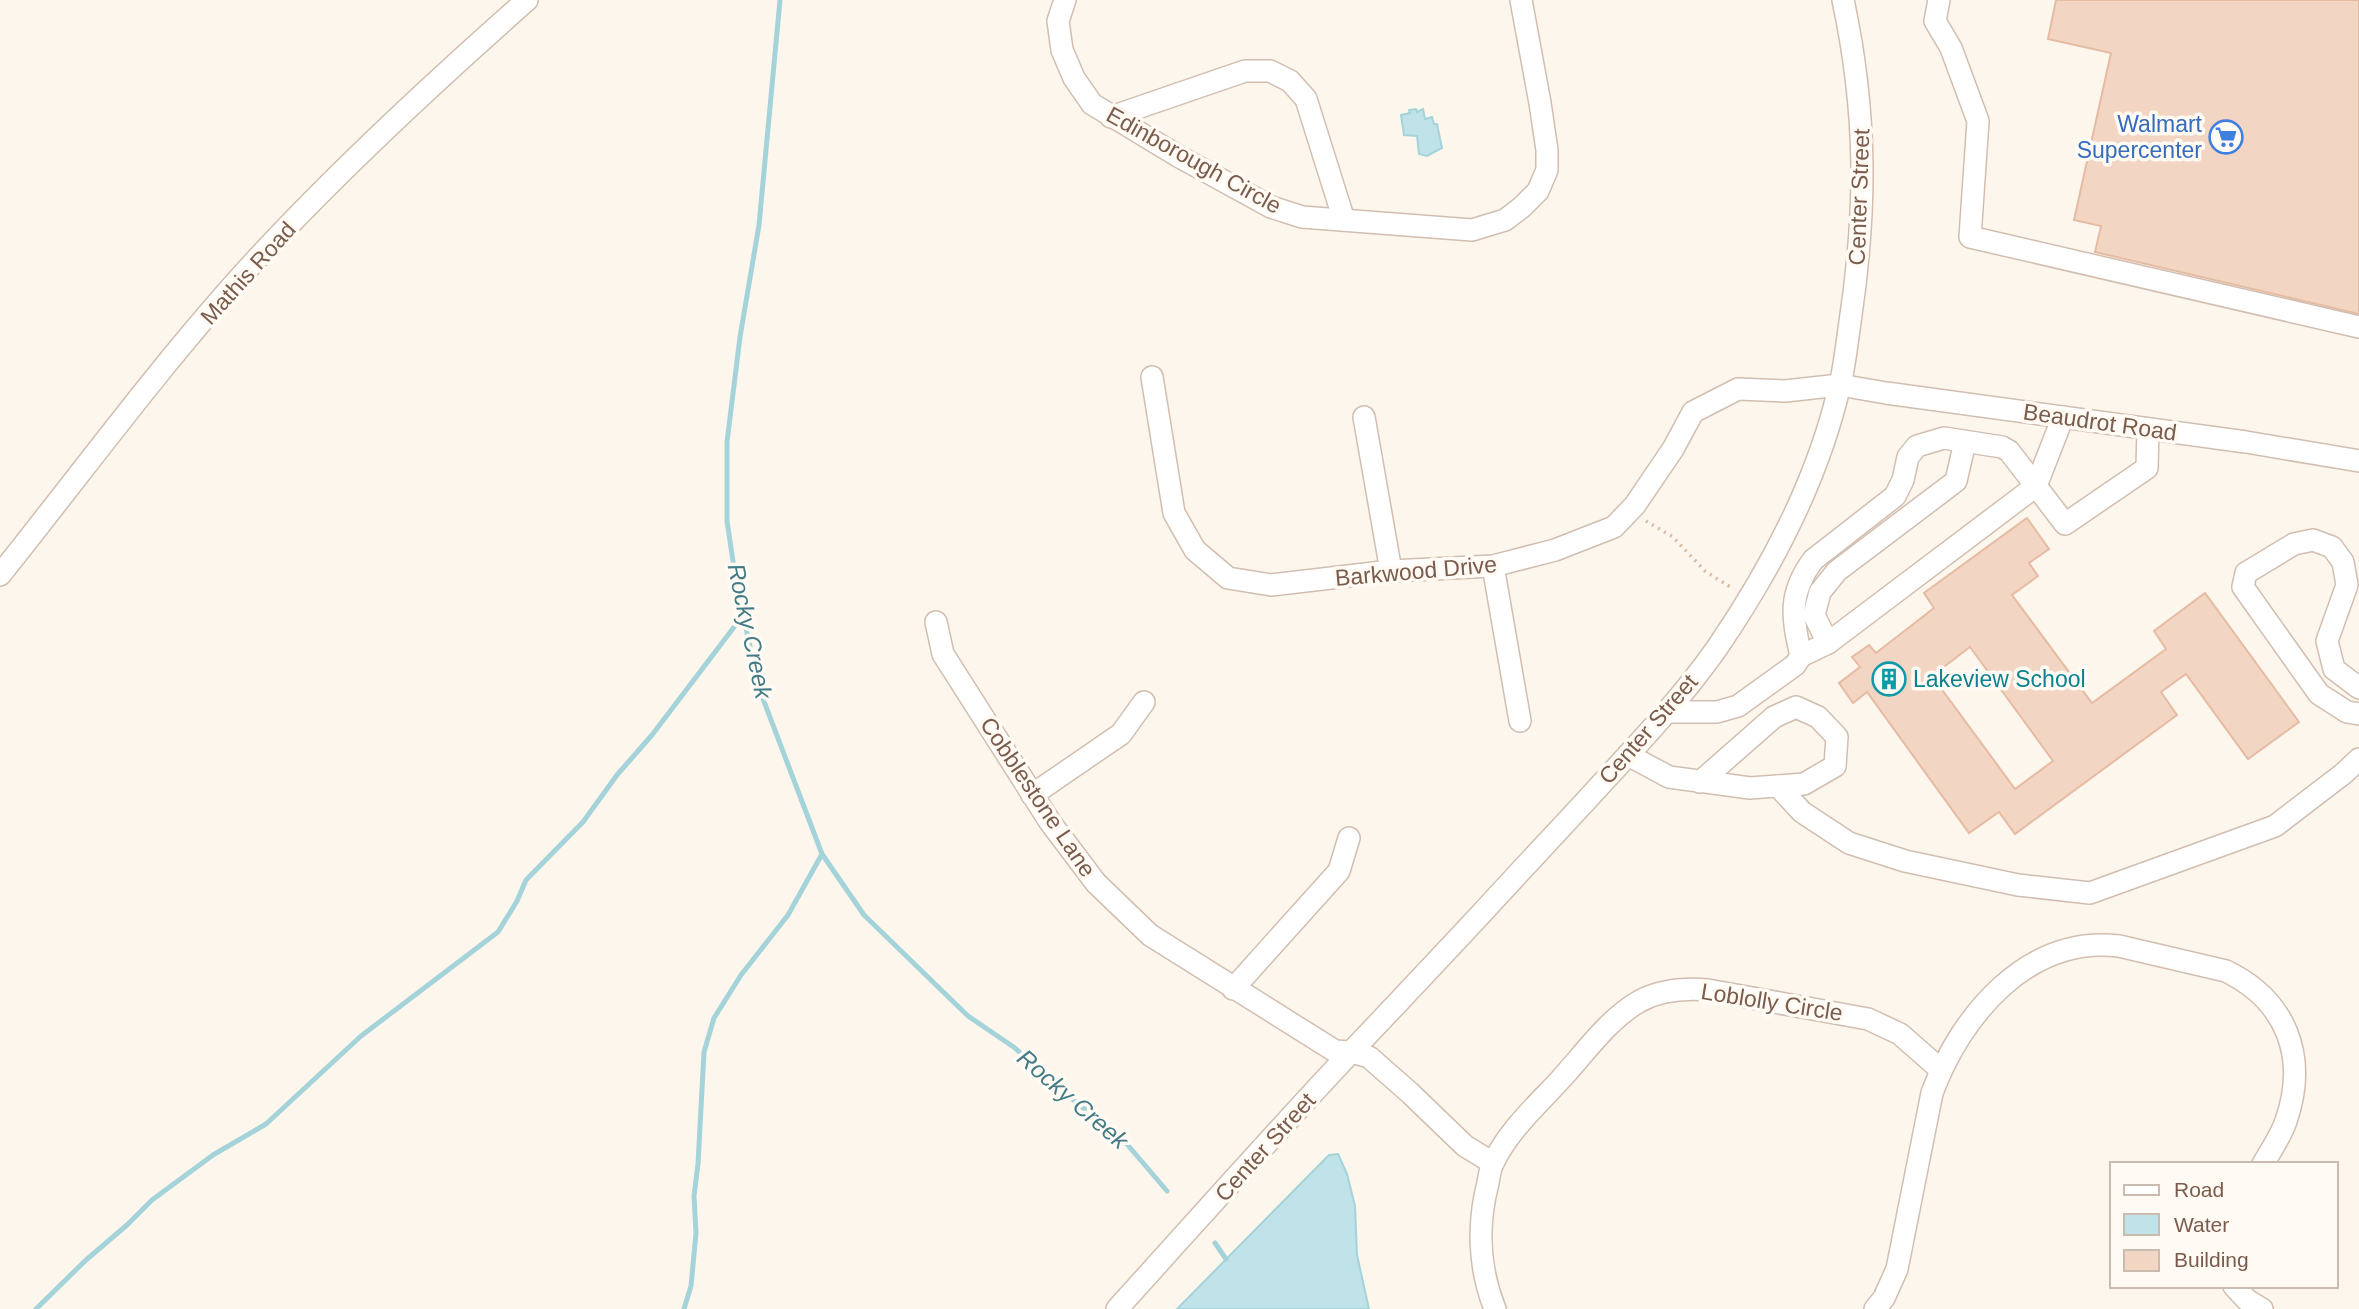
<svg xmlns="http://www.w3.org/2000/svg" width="2359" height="1309" font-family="Arial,sans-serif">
  <rect width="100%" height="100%" fill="#fdf6ec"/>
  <g fill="#bfe3e8" stroke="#a5d3da" stroke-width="2">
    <path d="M 1416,109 L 1417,112 L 1423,109 L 1425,119 L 1432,117 L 1434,124 L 1437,124 L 1442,148 L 1427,156 L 1419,154 L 1417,136 L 1404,135 L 1401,115 L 1410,113 L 1409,110 Z"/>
    <path d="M 1338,1154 L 1347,1174 L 1355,1206 L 1357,1255 L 1369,1309 L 1177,1309 L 1329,1155 Z"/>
  </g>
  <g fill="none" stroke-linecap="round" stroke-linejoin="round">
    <g stroke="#a5d3da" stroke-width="5">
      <path d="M 780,0 L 759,225 L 740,337 L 727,442 L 727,521 L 737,588 L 760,691 L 822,854 L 864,915 L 968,1016 L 1015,1048 L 1053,1083 L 1126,1143 L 1167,1191"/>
      <path d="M 1215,1243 L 1226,1259"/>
      <path d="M 36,1309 L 86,1260 L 127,1225 L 152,1200 L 213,1155 L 266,1124 L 361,1036 L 498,932 L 517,901 L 526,880 L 583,822 L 617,775 L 652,735 L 744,614"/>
      <path d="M 684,1309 L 691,1286 L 696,1233 L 694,1196 L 698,1164 L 704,1052 L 714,1018 L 741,975 L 788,915 L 822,854"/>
    </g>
  </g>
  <g fill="#f3d5c3" stroke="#e6bba3" stroke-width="2" fill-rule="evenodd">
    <path d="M 2056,0 L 2359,0 L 2359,314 L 2095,252 L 2101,226 L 2074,220 L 2111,53 L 2048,39 Z"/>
    <path d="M 2027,518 L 2049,549 L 2029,563 L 2038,576 L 2012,595 L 2092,703 L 2166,649 L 2154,631 L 2205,593 L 2299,722 L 2248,759 L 2186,674 L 2161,692 L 2177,715 L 2015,834 L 1999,812 L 1969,833 L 1867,692 L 1853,703 L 1839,683 L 1860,667 L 1852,657 L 1869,645 L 1876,653 L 1934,608 L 1924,593 ZM 1970,647 L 2053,761 L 2015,789 L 1932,676 Z"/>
  </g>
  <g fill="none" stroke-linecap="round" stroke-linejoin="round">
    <defs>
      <g id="minor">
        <path d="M 1065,0 L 1058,21 L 1062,50 L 1074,78 L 1092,104 L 1178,156 L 1271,207 L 1302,217 L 1472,230 L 1505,220 L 1522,207 L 1538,191 L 1547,170 L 1547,150 L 1540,103 L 1521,0"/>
        <path d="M 1939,0 L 1935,21 L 1951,48 L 1978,121 L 1970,237 L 2359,327"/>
        <path d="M 1111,117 L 1245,71 L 1270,71 L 1290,81 L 1306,99 L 1344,220"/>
        <path d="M 1152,377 L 1174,513 L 1195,550 L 1228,578 L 1271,585 L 1391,571 L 1493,566 L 1555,550 L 1614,527 L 1635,505 L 1673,449 L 1693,412 L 1738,389 L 1785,391 L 1840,385 L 1886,393 L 2246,442 L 2359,461"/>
        <path d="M 1364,417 L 1391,571"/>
        <path d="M 1493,566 L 1520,721"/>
        <path d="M 0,575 C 84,470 164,360 255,261 C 340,169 433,83 527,0"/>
        <path d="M 936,622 L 943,654 L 1050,822 L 1096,883 L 1150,935 L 1335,1051 L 1351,1052 L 1369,1057 L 1410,1093 L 1465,1146 L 1493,1163"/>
        <path d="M 1828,643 L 1814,615 L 1820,592 L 1837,571 L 1956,481 L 1965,442"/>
        <path d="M 1801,656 L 1828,643 L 2036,486 L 2065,524 L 2147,468 L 2148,429"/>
        <path d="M 2359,688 L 2334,669 L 2327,641 L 2347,585 L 2343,562 L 2332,547 L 2313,540 L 2294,544 L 2246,573 L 2243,587 L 2319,694 L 2347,712 L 2359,714"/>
        <path d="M 1666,712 L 1717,712 L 1738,706 L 1795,665 L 1801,656 C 1792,617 1788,594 1813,560 L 1895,496 L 1903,480 L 1908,457 L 1917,446 L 1944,438 L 2002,447 L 2009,451 L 2036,486 L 2063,417"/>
        <path d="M 1628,755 L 1669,777 L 1750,788 L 1804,784 L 1835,766 L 1837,737 L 1818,717 L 1796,707 L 1774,717 L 1700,782"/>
        <path d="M 1778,786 L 1802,812 L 1849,843 L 1905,861 L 2018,885 L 2090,893 L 2275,826 L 2343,774 L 2359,759"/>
        <path d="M 1032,795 L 1121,734 L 1144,702"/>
        <path d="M 1233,989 L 1339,871 L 1349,838"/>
        <path d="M 2234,1286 L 2247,1300 L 2262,1309"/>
        <path d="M 1117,1309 C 1195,1223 1272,1136 1351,1052 C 1395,1006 1438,960 1481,914 C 1522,869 1564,825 1605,780 C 1644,738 1684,695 1717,648 C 1771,569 1819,477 1840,384 C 1845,364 1847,342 1850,322 C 1867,209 1867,112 1843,0"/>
        <path d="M 1495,1309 C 1479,1269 1477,1225 1488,1183 C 1489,1177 1490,1169 1493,1163 C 1508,1131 1537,1105 1560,1080 C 1585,1053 1608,1019 1640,1001 C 1661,990 1684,988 1708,990 L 1868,1019 L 1900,1034 L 1941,1070"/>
        <path d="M 1875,1309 L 1884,1298 L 1897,1269 L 1932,1093 C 1961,1015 2028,935 2119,946 L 2226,971 C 2287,1001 2308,1057 2286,1121 C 2281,1136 2271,1150 2263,1164"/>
      </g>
    </defs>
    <use href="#minor" stroke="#d1beb0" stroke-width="24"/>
    <path stroke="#d9b8a5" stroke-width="3.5" stroke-dasharray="2 5" stroke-linecap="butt" d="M 1646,521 L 1673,537 L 1705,571 L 1732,588"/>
    <use href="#minor" stroke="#fff" stroke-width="21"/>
  </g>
  <defs>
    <symbol id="supermarket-ring" viewBox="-11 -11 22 22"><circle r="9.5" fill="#fffaf3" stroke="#3f7fe0" stroke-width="1.5"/><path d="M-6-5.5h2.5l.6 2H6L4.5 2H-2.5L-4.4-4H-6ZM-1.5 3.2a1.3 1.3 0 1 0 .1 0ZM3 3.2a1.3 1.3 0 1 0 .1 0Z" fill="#3f7fe0"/></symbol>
    <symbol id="building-ring" viewBox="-11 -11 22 22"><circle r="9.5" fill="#fffaf3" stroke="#0f9aa8" stroke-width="1.5"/><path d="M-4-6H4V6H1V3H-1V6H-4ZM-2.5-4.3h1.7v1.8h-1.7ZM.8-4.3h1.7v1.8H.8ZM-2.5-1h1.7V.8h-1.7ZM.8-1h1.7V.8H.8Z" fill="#0f9aa8"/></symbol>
  </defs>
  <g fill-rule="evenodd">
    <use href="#supermarket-ring" x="2207" y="118" width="38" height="38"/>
    <use href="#building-ring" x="1870" y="660" width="38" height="38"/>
  </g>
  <g text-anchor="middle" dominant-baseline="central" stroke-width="7" stroke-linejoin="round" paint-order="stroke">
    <g font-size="23" fill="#366cbe" stroke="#fffaf3" text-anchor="end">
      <text x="2202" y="124">Walmart<tspan x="2202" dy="26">Supercenter</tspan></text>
    </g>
    <g font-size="23" fill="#7a5c4d" stroke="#fffaf3">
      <text transform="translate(1194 160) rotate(29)">Edinborough Circle</text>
      <text transform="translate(1859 197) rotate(-88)">Center Street</text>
      <text transform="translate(248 273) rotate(-48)">Mathis Road</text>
      <text transform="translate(2100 422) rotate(8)">Beaudrot Road</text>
      <text transform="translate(1416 571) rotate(-5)">Barkwood Drive</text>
      <text transform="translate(1648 729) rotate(-49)">Center Street</text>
      <text transform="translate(1038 797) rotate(56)">Cobblestone Lane</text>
      <text transform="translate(1772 1002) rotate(9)">Loblolly Circle</text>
      <text transform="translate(1265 1147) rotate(-48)">Center Street</text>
    </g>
    <g font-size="23" fill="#0d838f" stroke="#fffaf3" text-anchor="start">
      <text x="1913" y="679">Lakeview School</text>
    </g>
    <g font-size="24" font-style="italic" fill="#437c86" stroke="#fffaf3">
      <text transform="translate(750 631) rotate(78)">Rocky Creek</text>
      <text transform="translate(1073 1099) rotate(41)">Rocky Creek</text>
    </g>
  </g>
  <rect x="2110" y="1162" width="228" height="126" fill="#fffaf3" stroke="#cabbb1" stroke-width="2"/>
  <rect x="2124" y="1185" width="35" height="10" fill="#ffffff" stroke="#cabbb1" stroke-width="2"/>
  <text x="2174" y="1197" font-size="21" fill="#7a5c4d">Road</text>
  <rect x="2124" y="1214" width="35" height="21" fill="#bfe3e8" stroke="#cabbb1" stroke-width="2"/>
  <text x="2174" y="1232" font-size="21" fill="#7a5c4d">Water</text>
  <rect x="2124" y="1250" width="35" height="21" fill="#f3d5c3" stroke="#cabbb1" stroke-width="2"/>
  <text x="2174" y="1267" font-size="21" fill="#7a5c4d">Building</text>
</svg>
